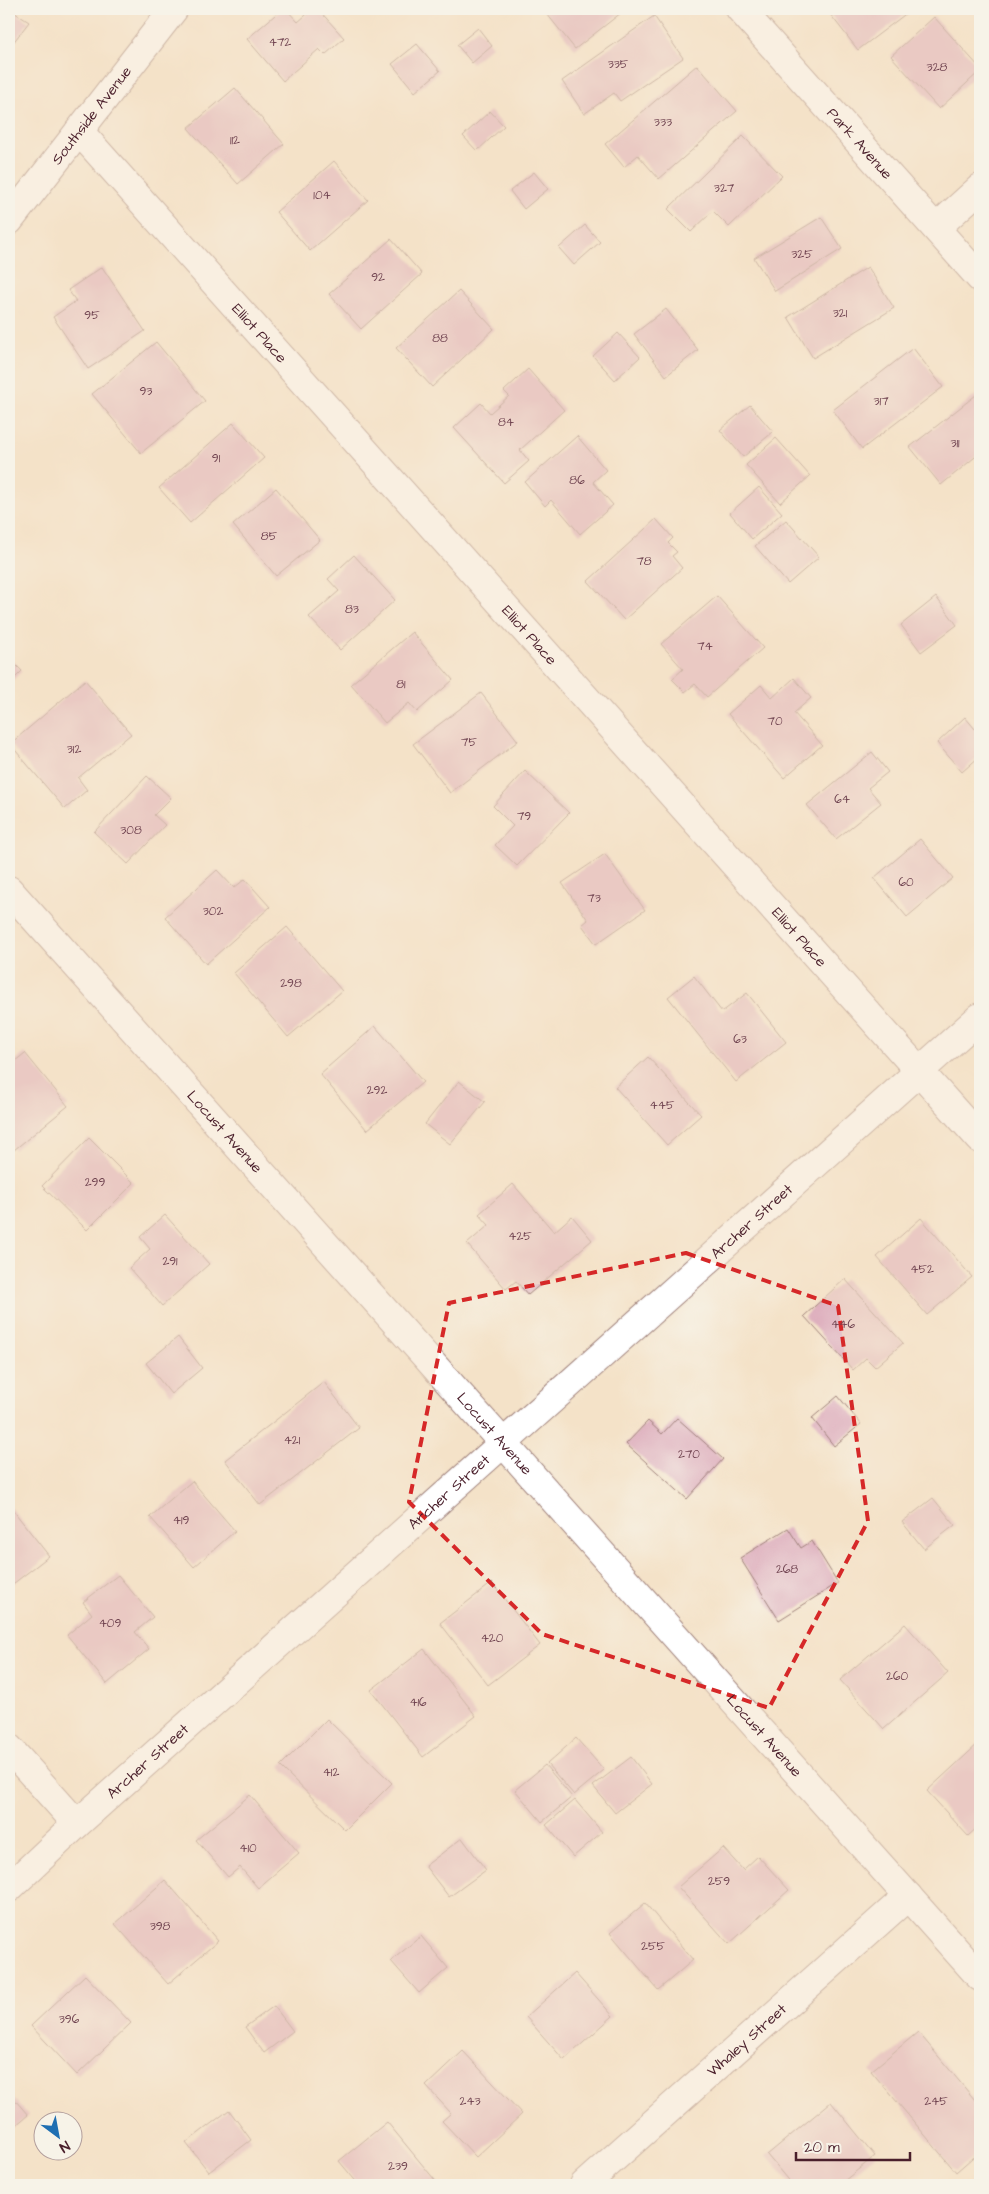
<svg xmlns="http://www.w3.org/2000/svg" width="989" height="2194" font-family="'Architects Daughter',sans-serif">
  <rect width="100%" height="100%" fill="#f7f3e8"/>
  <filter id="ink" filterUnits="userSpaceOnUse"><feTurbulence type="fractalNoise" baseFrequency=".02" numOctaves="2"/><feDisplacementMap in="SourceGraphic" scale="10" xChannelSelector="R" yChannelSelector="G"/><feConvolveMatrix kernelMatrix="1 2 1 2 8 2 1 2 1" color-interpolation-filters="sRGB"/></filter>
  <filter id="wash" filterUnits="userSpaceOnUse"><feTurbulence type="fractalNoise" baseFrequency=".0096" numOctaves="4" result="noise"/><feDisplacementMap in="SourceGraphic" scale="20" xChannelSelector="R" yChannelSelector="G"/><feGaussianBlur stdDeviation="1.12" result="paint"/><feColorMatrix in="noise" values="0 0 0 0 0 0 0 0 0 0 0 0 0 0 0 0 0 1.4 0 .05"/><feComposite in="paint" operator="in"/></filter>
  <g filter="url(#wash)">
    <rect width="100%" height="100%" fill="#f4e2c8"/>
    <g id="blocks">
      <g fill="#ddacbc">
        <path d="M 9,9 L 29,22 L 9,48 Z"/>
        <path d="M 282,9 L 286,9 L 298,22 L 313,9 L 318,9 L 344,38 L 325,55 L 319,49 L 283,81 L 247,39 Z"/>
        <path d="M 543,9 L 626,9 L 575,49 Z"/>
        <path d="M 826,9 L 912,9 L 858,50 Z"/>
        <path d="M 654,16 L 683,58 L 620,101 L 614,93 L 584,114 L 562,81 Z"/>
        <path d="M 934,17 L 980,68 L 980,71 L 939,109 L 891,56 Z"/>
        <path d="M 478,28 L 492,46 L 472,63 L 457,45 Z"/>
        <path d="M 417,44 L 440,71 L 415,92 L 392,64 Z"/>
        <path d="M 697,65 L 737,111 L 659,179 L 638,155 L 624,167 L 605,144 Z"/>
        <path d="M 235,88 L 284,144 L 238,184 L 188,128 Z"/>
        <path d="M 490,111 L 504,126 L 477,151 L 463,136 Z"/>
        <path d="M 743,136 L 782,176 L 729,227 L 713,211 L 691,232 L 668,209 Z"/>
        <path d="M 334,161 L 368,200 L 310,251 L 276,212 Z"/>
        <path d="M 534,172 L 548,189 L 524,209 L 510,191 Z"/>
        <path d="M 821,217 L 842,249 L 775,291 L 754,258 Z"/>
        <path d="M 585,225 L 600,242 L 574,265 L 559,248 Z"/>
        <path d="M 391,239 L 422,274 L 361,329 L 329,294 Z"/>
        <path d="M 102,267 L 145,331 L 88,369 L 53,317 L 76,301 L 68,290 Z"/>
        <path d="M 868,267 L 894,308 L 813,358 L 788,317 Z"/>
        <path d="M 459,291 L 494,329 L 432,387 L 396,348 Z"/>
        <path d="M 666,309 L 698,350 L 666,376 L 634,334 Z"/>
        <path d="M 618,333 L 640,357 L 615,380 L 593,356 Z"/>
        <path d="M 156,342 L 205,401 L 141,453 L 92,394 Z"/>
        <path d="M 913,348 L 943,387 L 862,449 L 833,410 Z"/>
        <path d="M 528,369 L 564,410 L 520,450 L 529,461 L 504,483 L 454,428 L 481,403 L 490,413 L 509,396 L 504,391 Z"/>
        <path d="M 976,395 L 980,400 L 980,453 L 941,485 L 910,447 Z"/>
        <path d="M 750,405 L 773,432 L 743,457 L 720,430 Z"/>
        <path d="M 233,423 L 264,458 L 190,523 L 159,488 Z"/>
        <path d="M 577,436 L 606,470 L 593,482 L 613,505 L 580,534 L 551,500 L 545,506 L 525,482 Z"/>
        <path d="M 776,438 L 810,476 L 780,503 L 746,465 Z"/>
        <path d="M 759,487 L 782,513 L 752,539 L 730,513 Z"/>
        <path d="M 276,488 L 320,540 L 276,576 L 233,525 Z"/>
        <path d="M 656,519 L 673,538 L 668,543 L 677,552 L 672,556 L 682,568 L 624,620 L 588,581 Z"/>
        <path d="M 786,520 L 819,557 L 788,584 L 755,546 Z"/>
        <path d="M 354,555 L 395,600 L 340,650 L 309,617 L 339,591 L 328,579 Z"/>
        <path d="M 717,596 L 763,648 L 707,697 L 695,684 L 685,692 L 672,679 L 683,669 L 661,644 Z"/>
        <path d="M 936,597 L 957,625 L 921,652 L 901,625 Z"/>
        <path d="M 412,632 L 453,680 L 417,712 L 409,703 L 385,723 L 351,684 Z"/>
        <path d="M 9,658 L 22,671 L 9,684 Z"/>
        <path d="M 794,678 L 811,698 L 794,713 L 822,745 L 784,778 L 728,714 L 761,685 L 772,698 Z"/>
        <path d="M 85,680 L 131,734 L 78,778 L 87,790 L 65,809 L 10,744 Z"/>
        <path d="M 481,693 L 518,741 L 450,793 L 413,744 Z"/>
        <path d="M 965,717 L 980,735 L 980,756 L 962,772 L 937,743 Z"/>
        <path d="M 872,752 L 888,772 L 868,788 L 881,803 L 836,839 L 807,805 Z"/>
        <path d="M 525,771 L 569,813 L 517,866 L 495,845 L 513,826 L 493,806 Z"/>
        <path d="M 147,776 L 171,798 L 154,815 L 165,825 L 128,864 L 94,832 Z"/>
        <path d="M 920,839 L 953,878 L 907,917 L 874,878 Z"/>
        <path d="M 605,854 L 645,910 L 596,944 L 582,925 L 588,920 L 562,883 Z"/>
        <path d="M 217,870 L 234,888 L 245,879 L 270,907 L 206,964 L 165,917 Z"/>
        <path d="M 287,927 L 342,991 L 288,1037 L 234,973 Z"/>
        <path d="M 694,976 L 722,1012 L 747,993 L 786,1042 L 736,1082 L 668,997 Z"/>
        <path d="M 375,1026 L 423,1082 L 367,1130 L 320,1074 Z"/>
        <path d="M 25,1053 L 68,1106 L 14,1150 L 9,1143 L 9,1066 Z"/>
        <path d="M 648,1057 L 701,1115 L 667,1145 L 615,1087 Z"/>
        <path d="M 459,1081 L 485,1102 L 450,1144 L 425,1124 Z"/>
        <path d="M 89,1138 L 134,1183 L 87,1230 L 42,1186 Z"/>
        <path d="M 513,1184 L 554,1232 L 572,1216 L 592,1240 L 528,1295 L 516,1281 L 506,1289 L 467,1244 L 489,1225 L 479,1214 Z"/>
        <path d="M 165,1215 L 209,1264 L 162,1306 L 129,1268 L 150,1249 L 140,1237 Z"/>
        <path d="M 921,1218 L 972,1277 L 927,1315 L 877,1257 Z"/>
        <path d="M 845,1279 L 903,1343 L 875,1367 L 866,1358 L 853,1370 L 804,1316 Z"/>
        <path d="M 178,1337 L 202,1368 L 171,1394 L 146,1363 Z"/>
        <path d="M 324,1382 L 359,1428 L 260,1505 L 225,1460 Z"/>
        <path d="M 838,1396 L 861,1424 L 834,1446 L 812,1418 Z"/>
        <path d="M 677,1418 L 723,1459 L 687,1499 L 626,1444 L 648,1421 L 662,1434 Z"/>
        <path d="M 192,1481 L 235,1531 L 194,1567 L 150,1517 Z"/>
        <path d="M 933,1498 L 955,1525 L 924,1549 L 902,1522 Z"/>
        <path d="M 9,1505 L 49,1556 L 9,1587 Z"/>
        <path d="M 788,1528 L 801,1548 L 812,1541 L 838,1583 L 779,1620 L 740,1558 Z"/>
        <path d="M 118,1575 L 153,1617 L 135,1632 L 149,1649 L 107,1684 L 67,1635 L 92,1614 L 83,1602 Z"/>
        <path d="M 492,1583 L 540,1645 L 488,1685 L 440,1623 Z"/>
        <path d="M 905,1624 L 948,1673 L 884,1729 L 840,1680 Z"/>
        <path d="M 424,1649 L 476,1716 L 423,1757 L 371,1690 Z"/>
        <path d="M 327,1719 L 392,1783 L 345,1830 L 280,1766 Z"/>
        <path d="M 576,1738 L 604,1770 L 574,1795 L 547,1764 Z"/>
        <path d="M 980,1742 L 980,1825 L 968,1836 L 927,1791 Z"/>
        <path d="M 631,1757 L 652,1784 L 615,1813 L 593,1786 Z"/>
        <path d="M 545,1765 L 572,1797 L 542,1822 L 515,1790 Z"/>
        <path d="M 250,1795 L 299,1853 L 258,1888 L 240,1867 L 228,1877 L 196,1840 Z"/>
        <path d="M 575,1800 L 602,1832 L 573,1857 L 546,1825 Z"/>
        <path d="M 462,1838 L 486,1870 L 449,1897 L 425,1866 Z"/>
        <path d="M 723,1848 L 743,1870 L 758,1856 L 789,1890 L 729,1944 L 678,1887 Z"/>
        <path d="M 165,1880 L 218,1941 L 168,1984 L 115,1924 Z"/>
        <path d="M 645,1903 L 693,1960 L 658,1990 L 610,1933 Z"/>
        <path d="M 421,1936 L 448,1968 L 419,1993 L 391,1961 Z"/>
        <path d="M 575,1973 L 613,2016 L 564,2060 L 526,2017 Z"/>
        <path d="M 85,1975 L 131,2023 L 77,2075 L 31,2026 Z"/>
        <path d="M 274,2006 L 293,2031 L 264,2053 L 245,2027 Z"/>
        <path d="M 918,2032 L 980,2106 L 980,2151 L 956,2172 L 871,2071 Z"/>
        <path d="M 463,2051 L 522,2114 L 476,2157 L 442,2121 L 451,2113 L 426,2086 Z"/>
        <path d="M 9,2093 L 28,2115 L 9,2131 Z"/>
        <path d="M 831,2102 L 875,2156 L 839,2185 L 792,2185 L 767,2155 Z"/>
        <path d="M 229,2110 L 251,2140 L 209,2172 L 186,2143 Z"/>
        <path d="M 387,2122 L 439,2185 L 359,2185 L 339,2161 Z"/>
      </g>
    </g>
  </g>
  <g filter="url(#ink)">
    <use href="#blocks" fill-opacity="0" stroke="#9f807a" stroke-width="1"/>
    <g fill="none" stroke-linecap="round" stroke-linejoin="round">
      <defs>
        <g id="minor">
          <path id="s1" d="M 740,9 L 980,278"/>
          <path id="s2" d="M 79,131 L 980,1139"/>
          <path id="s3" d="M 9,221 L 174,9"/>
          <path d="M 936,228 L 980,188"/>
          <path id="s4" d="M 9,890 L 980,1977"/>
          <path d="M 9,1748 L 77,1824"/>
          <path id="s5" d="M 9,1888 L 77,1824 L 980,1017"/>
          <path id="s6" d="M 584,2185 L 908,1896"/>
        </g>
      </defs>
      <use href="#minor" stroke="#9f807a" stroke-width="30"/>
      <use href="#minor" stroke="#fff" stroke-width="28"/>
    </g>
  </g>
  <path d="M0 0H989V2194H0ZM 686,1253 L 838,1306 L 868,1521 L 769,1708 L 542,1634 L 409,1502 L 449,1303 Z" fill="#f4e2c8" fill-opacity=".55" fill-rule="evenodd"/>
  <path fill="none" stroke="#d62828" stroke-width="4" stroke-dasharray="10 6" stroke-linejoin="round" d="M 686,1253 L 838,1306 L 868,1521 L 769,1708 L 542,1634 L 409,1502 L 449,1303 Z"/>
  <g text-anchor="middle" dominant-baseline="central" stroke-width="5" stroke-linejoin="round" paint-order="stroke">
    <g font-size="12" fill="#6f424f">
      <text x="280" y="42">472</text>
      <text x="618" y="64">335</text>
      <text x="937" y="67">328</text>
      <text x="663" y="122">333</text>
      <text x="235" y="140">112</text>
      <text x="724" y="188">327</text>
      <text x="322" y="195">104</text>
      <text x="802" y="254">325</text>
      <text x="378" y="277">92</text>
      <text x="840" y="313">321</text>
      <text x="92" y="315">95</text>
      <text x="440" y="338">88</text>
      <text x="146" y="391">93</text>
      <text x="881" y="401">317</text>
      <text x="506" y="422">84</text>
      <text x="955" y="443">311</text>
      <text x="216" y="458">91</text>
      <text x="577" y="480">86</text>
      <text x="269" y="536">85</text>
      <text x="644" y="561">78</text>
      <text x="352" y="609">83</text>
      <text x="705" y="646">74</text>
      <text x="401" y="684">81</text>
      <text x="775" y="721">70</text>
      <text x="469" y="742">75</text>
      <text x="74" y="749">312</text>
      <text x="842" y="799">64</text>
      <text x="524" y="816">79</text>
      <text x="131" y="830">308</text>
      <text x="906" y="882">60</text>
      <text x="594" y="898">73</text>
      <text x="213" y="911">302</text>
      <text x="291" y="983">298</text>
      <text x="740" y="1039">63</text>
      <text x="377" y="1090">292</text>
      <text x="662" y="1105">445</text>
      <text x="95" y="1182">299</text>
      <text x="520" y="1236">425</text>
      <text x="170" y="1261">291</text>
      <text x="922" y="1269">452</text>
      <text x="843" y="1324">446</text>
      <text x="292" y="1440">421</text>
      <text x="689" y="1454">270</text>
      <text x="181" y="1520">419</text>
      <text x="787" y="1569">268</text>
      <text x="110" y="1623">409</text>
      <text x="492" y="1638">420</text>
      <text x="897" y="1676">260</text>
      <text x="418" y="1702">416</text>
      <text x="331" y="1772">412</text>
      <text x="248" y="1848">410</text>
      <text x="719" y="1881">259</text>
      <text x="160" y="1926">398</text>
      <text x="653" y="1946">255</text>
      <text x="69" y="2019">396</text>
      <text x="470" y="2101">243</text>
      <text x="936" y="2101">245</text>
      <text x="398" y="2166">239</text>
    </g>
    <g font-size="15" fill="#4a1f2b" stroke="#f7f3e8">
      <text stroke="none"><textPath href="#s3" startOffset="134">Southside Avenue</textPath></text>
      <text stroke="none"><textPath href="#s1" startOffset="180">Park Avenue</textPath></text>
      <text stroke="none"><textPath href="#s2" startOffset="271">Elliot Place</textPath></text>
      <text stroke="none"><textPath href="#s2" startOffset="676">Elliot Place</textPath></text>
      <text stroke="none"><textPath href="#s2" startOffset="1081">Elliot Place</textPath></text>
      <text stroke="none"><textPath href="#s4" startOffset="324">Locust Avenue</textPath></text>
      <text stroke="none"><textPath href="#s5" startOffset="998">Archer Street</textPath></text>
      <text stroke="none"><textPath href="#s4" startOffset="729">Locust Avenue</textPath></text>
      <text stroke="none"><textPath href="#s5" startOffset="592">Archer Street</textPath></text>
      <text stroke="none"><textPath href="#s4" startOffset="1134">Locust Avenue</textPath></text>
      <text stroke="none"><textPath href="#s5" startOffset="188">Archer Street</textPath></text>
      <text stroke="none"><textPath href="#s6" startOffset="218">Whaley Street</textPath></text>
    </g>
  </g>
  <rect width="989" height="2194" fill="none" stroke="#f7f3e8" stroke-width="30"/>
  <g transform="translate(58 2136) rotate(148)"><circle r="24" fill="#f7f3e8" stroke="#b29e9c"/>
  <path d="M0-4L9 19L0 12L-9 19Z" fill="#1f6fb2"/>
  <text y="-8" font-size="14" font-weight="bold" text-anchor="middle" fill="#4a1f2b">N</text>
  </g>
  <path d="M796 2152v8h114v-8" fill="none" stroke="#4a1f2b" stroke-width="2.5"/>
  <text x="804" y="2152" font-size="15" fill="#4a1f2b" stroke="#f7f3e8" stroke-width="4" paint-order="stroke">20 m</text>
</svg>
